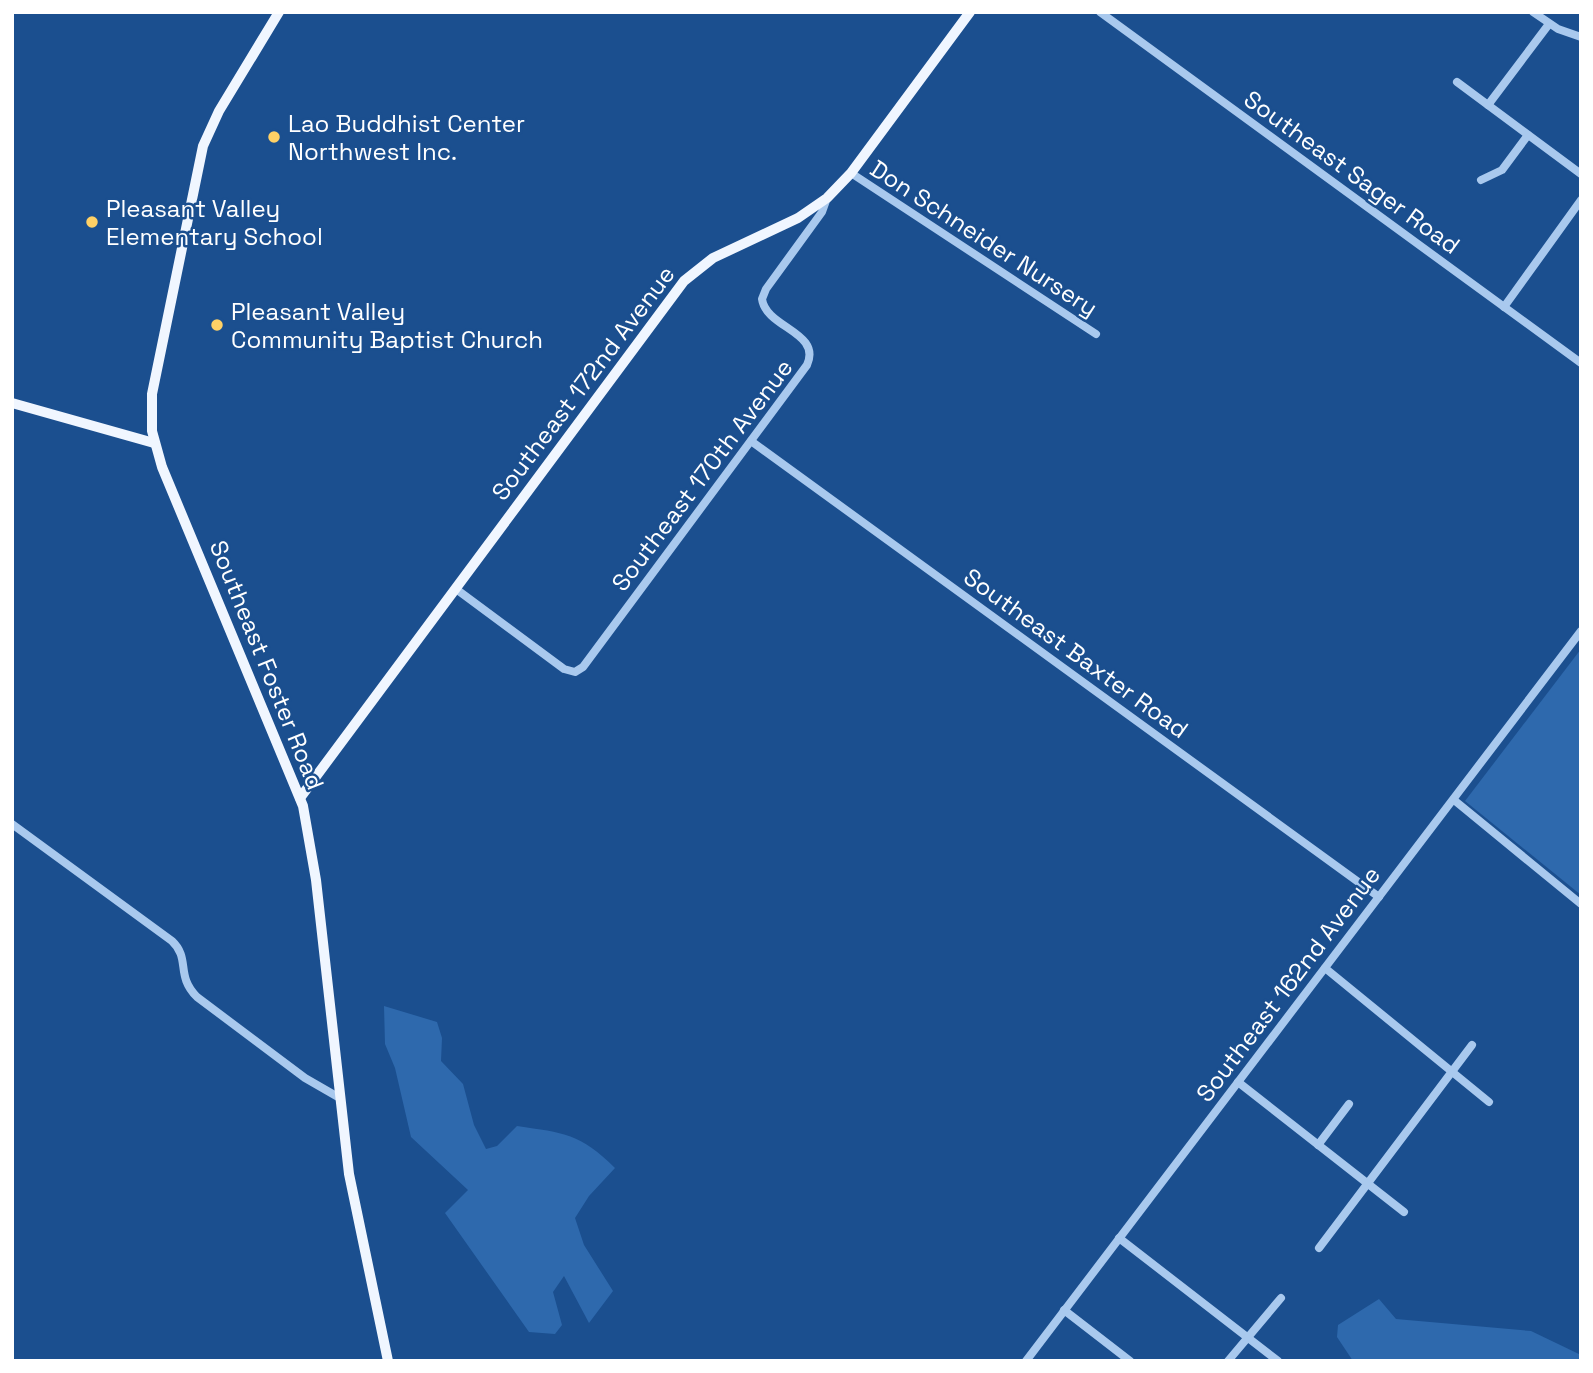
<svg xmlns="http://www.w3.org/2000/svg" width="1593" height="1373" font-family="'Space Grotesk',sans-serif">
  <rect width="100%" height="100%" fill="#1b4f8f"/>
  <g fill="#2e69ad">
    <path d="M 1581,649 L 1581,895 L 1465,801 Z"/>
    <path d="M 384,1006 L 437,1022 L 442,1038 L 441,1061 L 463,1084 L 474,1125 L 486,1149 L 497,1146 L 517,1126 C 564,1133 580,1133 615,1168 L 589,1196 L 575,1218 L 584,1245 L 613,1291 L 589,1323 L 564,1276 L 553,1292 L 562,1325 L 555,1334 L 529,1332 L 445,1213 L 468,1190 L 411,1137 L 395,1068 L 385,1044 Z"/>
    <path d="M 1379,1299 L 1396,1319 L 1531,1331 L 1581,1355 L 1581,1361 L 1353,1361 L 1337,1337 L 1338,1325 Z"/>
  </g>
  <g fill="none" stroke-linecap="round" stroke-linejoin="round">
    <g stroke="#a9c9ee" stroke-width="8">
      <path d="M 1100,12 L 1581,363"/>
      <path d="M 1533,12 L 1558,29 L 1581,37"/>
      <path d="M 1457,82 L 1581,174"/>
      <path d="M 1488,105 L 1549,24"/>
      <path d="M 851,173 L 1096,334"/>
      <path d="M 1481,180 L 1502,170 L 1528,135"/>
      <path d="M 1504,307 L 1581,200"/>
      <path d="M 751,441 L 1379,897"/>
      <path d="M 456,589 L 564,669 L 575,672 L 583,667 L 807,365 C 822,332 766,328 762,299 L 766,289 L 822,212 L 827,198"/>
      <path d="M 1454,800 L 1581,904"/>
      <path d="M 12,824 L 172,941 C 191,959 175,975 197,997 L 305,1078 L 338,1097"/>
      <path d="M 1325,968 L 1489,1102"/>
      <path d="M 1238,1082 L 1404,1212"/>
      <path d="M 1318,1145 L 1349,1104"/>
      <path d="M 1119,1238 L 1278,1361"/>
      <path d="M 1319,1248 L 1472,1045"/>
      <path d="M 1064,1310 L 1130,1361"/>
      <path d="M 1026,1361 L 1581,631"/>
      <path d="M 1228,1361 L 1281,1298"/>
    </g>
    <g stroke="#f0f6ff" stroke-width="10">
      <path d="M 279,12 L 219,111 L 203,146 L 152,394 L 152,431 L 162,467 L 303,806 L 316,880 L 349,1174 L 388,1361"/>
      <path d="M 12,403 L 154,443"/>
      <path d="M 300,798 L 684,281 L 713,258 L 798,218 L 827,198 L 851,173 L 970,12"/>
    </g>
  </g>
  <g fill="#ffd166" stroke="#1b4f8f" stroke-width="2.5">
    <circle cx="274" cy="137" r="7"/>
    <circle cx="92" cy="222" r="7"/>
    <circle cx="217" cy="325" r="7"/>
  </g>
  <g text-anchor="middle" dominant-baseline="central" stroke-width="5" stroke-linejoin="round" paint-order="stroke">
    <g font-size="24" fill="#fff" stroke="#1b4f8f" text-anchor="start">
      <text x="288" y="123">Lao Buddhist Center<tspan x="288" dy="28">Northwest Inc.</tspan></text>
      <text x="106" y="208">Pleasant Valley<tspan x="106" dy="28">Elementary School</tspan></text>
      <text x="231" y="311">Pleasant Valley<tspan x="231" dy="28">Community Baptist Church</tspan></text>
    </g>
    <g font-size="24" fill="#fff" stroke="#1b4f8f">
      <text transform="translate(1352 172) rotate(36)">Southeast Sager Road</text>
      <text transform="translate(984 238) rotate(33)">Don Schneider Nursery</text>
      <text transform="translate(583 383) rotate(-53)">Southeast 172nd Avenue</text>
      <text transform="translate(702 475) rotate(-53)">Southeast 170th Avenue</text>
      <text transform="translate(1076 653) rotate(36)">Southeast Baxter Road</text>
      <text transform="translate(267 665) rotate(68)">Southeast Foster Road</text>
      <text transform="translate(1288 984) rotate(-53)">Southeast 162nd Avenue</text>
    </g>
  </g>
  <rect width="1593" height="1373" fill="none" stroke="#ffffff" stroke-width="28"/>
</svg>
